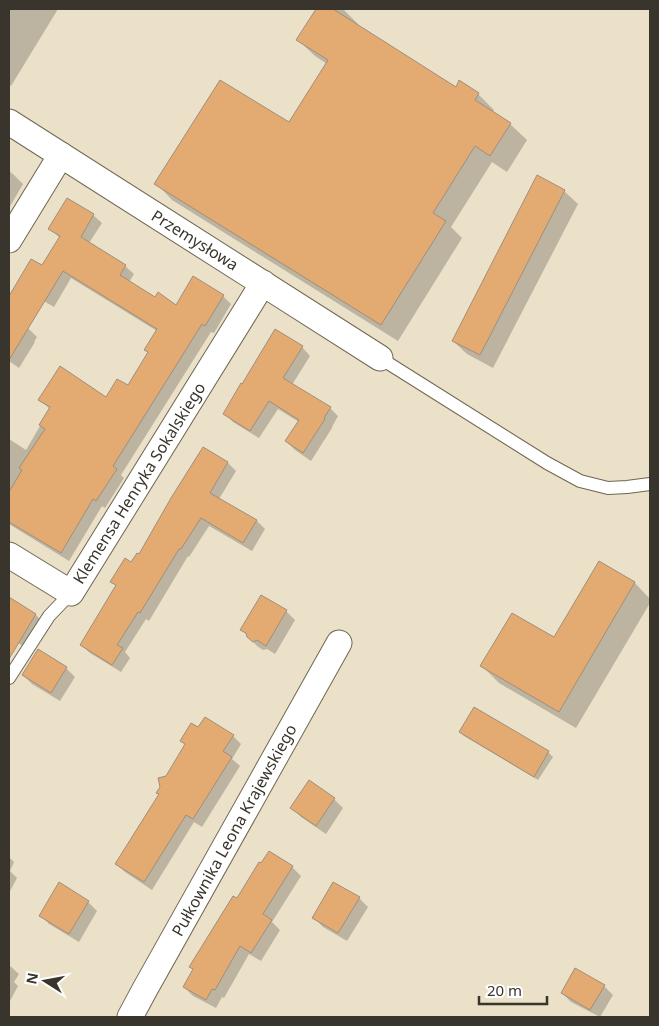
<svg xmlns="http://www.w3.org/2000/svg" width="659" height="1026" font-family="'Noto Sans',sans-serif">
  <rect width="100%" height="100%" fill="#ebe1c9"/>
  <g fill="#0003">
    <path d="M 9,9 L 58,9 L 11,86 L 9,84 Z"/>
    <path d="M 318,9 L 343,9 L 358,24 L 357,25 L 456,88 L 478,94 L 494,110 L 493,113 L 510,124 L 527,140 L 507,172 L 492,162 L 451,227 L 462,238 L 398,341 L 172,200 L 156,183 L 289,124 L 327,64 L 315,56 L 298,40 Z"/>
    <path d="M 9,171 L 14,175 L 23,184 L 9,208 Z"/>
    <path d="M 564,191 L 578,204 L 493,368 L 467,354 L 453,341 Z"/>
    <path d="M 93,215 L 102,223 L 89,243 L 125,266 L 134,274 L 129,282 L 155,298 L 176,307 L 223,296 L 231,304 L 214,333 L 211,332 L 121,475 L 124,478 L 105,508 L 102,506 L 69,561 L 9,524 L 9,439 L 26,450 L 50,409 L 40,400 L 107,398 L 128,387 L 149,353 L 146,350 L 157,331 L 71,278 L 54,307 L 26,291 L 60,238 L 50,229 Z"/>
    <path d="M 9,317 L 28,328 L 37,337 L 34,342 L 35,342 L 19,368 L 9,361 Z"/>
    <path d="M 302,347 L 310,356 L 292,385 L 330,408 L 338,416 L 332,427 L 332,428 L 311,461 L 295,450 L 286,441 L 299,422 L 278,409 L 259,438 L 233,422 L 224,413 Z"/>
    <path d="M 203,448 L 228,463 L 236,471 L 219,499 L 257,521 L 265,529 L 252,551 L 209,526 L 189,557 L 188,556 L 149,621 L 146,619 L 125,652 L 130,658 L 121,672 L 90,653 L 81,645 L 117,586 L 112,581 L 139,556 Z"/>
    <path d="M 599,563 L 635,583 L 650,599 L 650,603 L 576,728 L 499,683 L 482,666 L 554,639 Z"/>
    <path d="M 262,596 L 286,611 L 295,620 L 275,654 L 267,649 L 263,650 L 257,646 L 242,630 Z"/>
    <path d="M 9,598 L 36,615 L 45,624 L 29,650 L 9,637 Z"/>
    <path d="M 39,650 L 66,668 L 75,677 L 60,701 L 32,684 L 23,675 Z"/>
    <path d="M 474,709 L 548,752 L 553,757 L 538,780 L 464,736 L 460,732 Z"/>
    <path d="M 198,729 L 233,736 L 241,744 L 232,759 L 240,766 L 202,827 L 194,822 L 152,890 L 125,872 L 116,864 L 160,795 L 167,778 L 186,745 L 182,741 Z"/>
    <path d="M 334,799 L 343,808 L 326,834 L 301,817 L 292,808 Z"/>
    <path d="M 269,853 L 292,867 L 301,876 L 272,922 L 280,930 L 261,961 L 249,954 L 224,998 L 222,997 L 216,1008 L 193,996 L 184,987 L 237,900 Z"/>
    <path d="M 9,857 L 14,862 L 10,871 L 17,878 L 9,893 Z"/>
    <path d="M 359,898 L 368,907 L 347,941 L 323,927 L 314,918 Z"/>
    <path d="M 88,902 L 97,911 L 79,942 L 49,924 L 41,915 Z"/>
    <path d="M 9,965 L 19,974 L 14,982 L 18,986 L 9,1003 Z"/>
    <path d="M 604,986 L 613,995 L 600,1017 L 571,1002 L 562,993 Z"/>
  </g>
  <g fill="#e3ab71" stroke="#a08e7c">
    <path d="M 316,9 L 333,9 L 456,87 L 459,80 L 479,93 L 475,100 L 511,123 L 490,156 L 475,146 L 433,213 L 446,221 L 381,325 L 154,184 L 220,80 L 289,122 L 328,60 L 296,40 Z"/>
    <path d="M 537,175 L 565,190 L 480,355 L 452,341 Z"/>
    <path d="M 67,198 L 94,214 L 81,237 L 126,265 L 120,275 L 155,297 L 158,292 L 176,305 L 193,276 L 224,295 L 205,326 L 202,324 L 113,466 L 117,469 L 96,501 L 93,499 L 61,553 L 9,522 L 9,492 L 22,470 L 19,468 L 45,429 L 39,425 L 50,407 L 38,400 L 60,366 L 106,397 L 117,379 L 128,385 L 148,352 L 144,350 L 157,329 L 63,271 L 9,360 L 9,296 L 31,259 L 42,265 L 60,236 L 48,229 Z"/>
    <path d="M 275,329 L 303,346 L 283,378 L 331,407 L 324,418 L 325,419 L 303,453 L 285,441 L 299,420 L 269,401 L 250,431 L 223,414 L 241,383 L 242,384 Z"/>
    <path d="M 203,447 L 228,462 L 210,493 L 257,520 L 243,543 L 201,518 L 181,549 L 179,549 L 140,613 L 138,612 L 117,645 L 123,648 L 112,665 L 80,645 L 116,585 L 110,582 L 125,558 L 131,562 L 137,553 L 139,554 L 171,498 Z"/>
    <path d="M 599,561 L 635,582 L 559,712 L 480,666 L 512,613 L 554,637 Z"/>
    <path d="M 261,595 L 287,610 L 266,646 L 257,640 L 253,642 L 247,637 L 246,633 L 240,630 Z"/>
    <path d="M 9,597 L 36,614 L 9,659 Z"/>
    <path d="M 38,649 L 67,667 L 51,693 L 22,675 Z"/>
    <path d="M 474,707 L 549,751 L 534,777 L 459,732 Z"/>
    <path d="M 205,717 L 234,735 L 223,751 L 232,757 L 193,819 L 186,815 L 144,882 L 115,864 L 159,794 L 156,793 L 160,787 L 158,778 L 166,776 L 185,744 L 180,741 L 191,723 L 198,727 Z"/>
    <path d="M 309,780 L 335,798 L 316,826 L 290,808 Z"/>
    <path d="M 269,851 L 293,866 L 263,914 L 272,920 L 251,953 L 240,946 L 215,990 L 212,989 L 206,1000 L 183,987 L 193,969 L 189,967 L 233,896 L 237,898 L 259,862 L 261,863 Z"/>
    <path d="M 59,882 L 89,901 L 69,934 L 39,916 Z"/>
    <path d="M 333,882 L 360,897 L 338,933 L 312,918 Z"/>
    <path d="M 575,968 L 605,985 L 590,1010 L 561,993 Z"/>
  </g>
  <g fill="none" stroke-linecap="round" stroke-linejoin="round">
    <defs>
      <g id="lane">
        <path d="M 380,358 L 547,463 L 580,481 L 608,488 L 627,487 L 650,484"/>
        <path d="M 9,678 L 49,616 L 71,593"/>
      </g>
      <g id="street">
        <path d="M 9,122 L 380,358"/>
        <path d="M 9,240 L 61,155"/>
        <path d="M 9,555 L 71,593 L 263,283"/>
        <path d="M 130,1017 L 145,989 L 339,643"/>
      </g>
    </defs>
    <use href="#lane" stroke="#6f6651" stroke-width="14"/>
    <use href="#street" stroke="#6f6651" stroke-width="27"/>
    <use href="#lane" stroke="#fff" stroke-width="12"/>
    <use href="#street" stroke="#fff" stroke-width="25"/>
  </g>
  <g text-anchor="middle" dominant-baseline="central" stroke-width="4" stroke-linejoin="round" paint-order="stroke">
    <g font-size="16" fill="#39352c" stroke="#fff">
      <text transform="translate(195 240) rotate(32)">Przemysłowa</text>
      <text transform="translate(139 483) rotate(-58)">Klemensa Henryka Sokalskiego</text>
      <text transform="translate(234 830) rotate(-61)">Pułkownika Leona Krajewskiego</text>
    </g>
  </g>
  <rect width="659" height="1026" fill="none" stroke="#39352c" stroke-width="20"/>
  <g transform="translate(45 981) rotate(281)" stroke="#ffffff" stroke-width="4" paint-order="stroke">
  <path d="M0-4L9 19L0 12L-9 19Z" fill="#39352c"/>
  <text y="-8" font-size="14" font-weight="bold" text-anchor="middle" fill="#39352c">N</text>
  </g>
  <path d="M479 996v8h68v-8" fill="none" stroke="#39352c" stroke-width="2.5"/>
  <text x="487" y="996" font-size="15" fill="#39352c" stroke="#ffffff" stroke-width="4" paint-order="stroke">20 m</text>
</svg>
